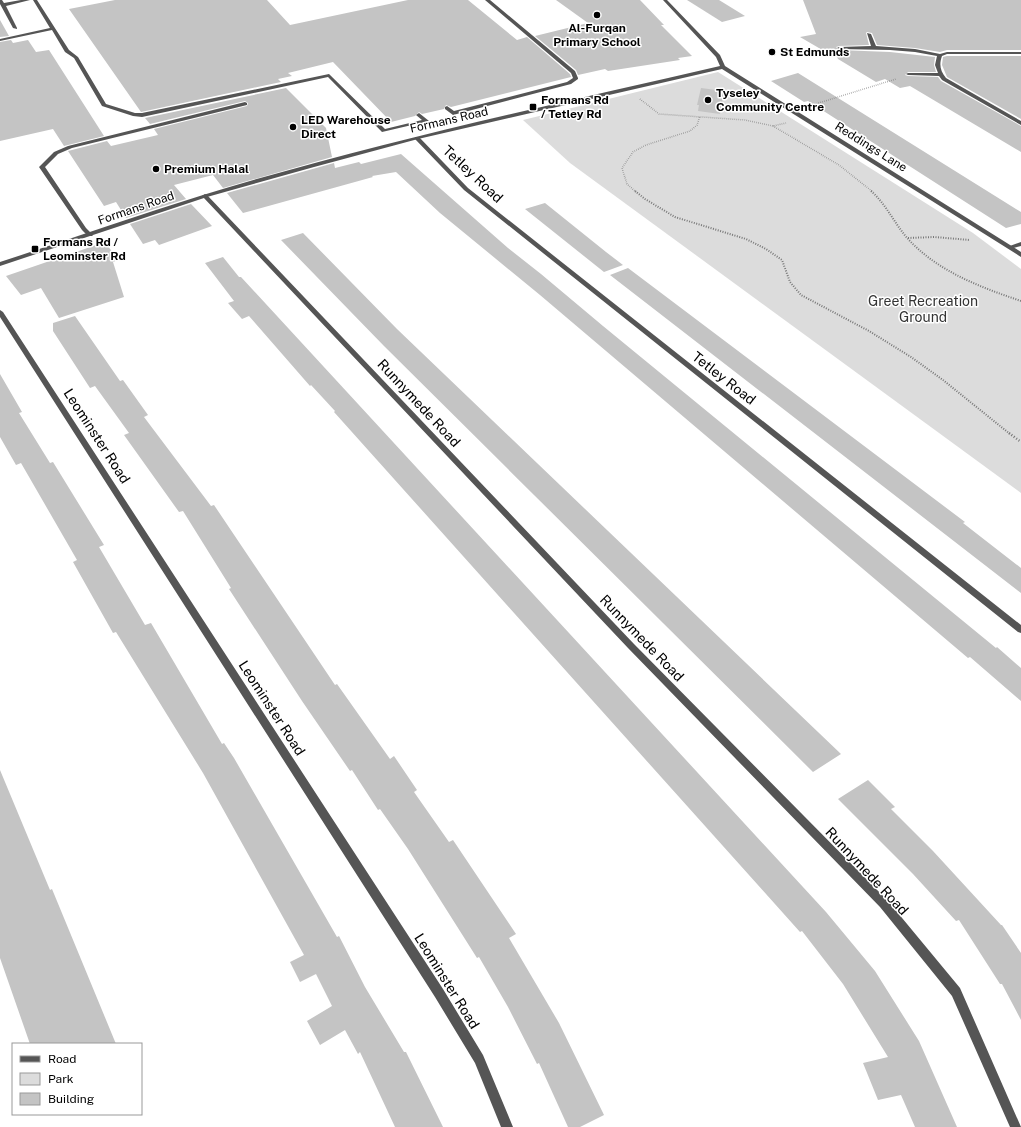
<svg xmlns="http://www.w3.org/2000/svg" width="1021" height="1127" font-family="'Public Sans',sans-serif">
  <rect width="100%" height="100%" fill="#fff"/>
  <path fill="#dcdcdc" d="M 718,72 L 973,233 L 1021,269 L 1021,493 L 570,163 L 523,120 Z"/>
  <g fill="#c4c4c4">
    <path d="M 115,0 L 267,0 L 290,25 L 408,0 L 468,0 L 517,40 L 527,37 L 570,74 L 571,77 L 451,107 L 446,105 L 444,109 L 422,114 L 419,112 L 415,116 L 391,122 L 333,62 L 288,73 L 292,76 L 278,79 L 281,82 L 141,112 L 69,9 Z"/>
    <path d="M 556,0 L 640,0 L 664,25 L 661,25 L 692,56 L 678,58 L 680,60 L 608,71 L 605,69 L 578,75 L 576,70 L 535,36 L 588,23 Z"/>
    <path d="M 687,0 L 719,0 L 745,16 L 722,22 Z"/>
    <path d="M 803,0 L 1021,0 L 1021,50 L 947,50 L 940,52 L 915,48 L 877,45 L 872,33 L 867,32 L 866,33 L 869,45 L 839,46 L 836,47 L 839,50 L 890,52 L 935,57 L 934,65 L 936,72 L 908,72 L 905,75 L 908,76 L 938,77 L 941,81 L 1021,126 L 1021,152 L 910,86 L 900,88 L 885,79 L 876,82 L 838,59 L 834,49 L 824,51 L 800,37 L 816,34 Z"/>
    <path d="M 0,20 L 9,36 L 0,37 Z"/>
    <path d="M 11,40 L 13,43 L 28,40 L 36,52 L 49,50 L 104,136 L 64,146 L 53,129 L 0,141 L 0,42 Z"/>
    <path d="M 947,56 L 1021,56 L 1021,119 L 947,77 L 942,65 L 943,57 Z"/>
    <path d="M 798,73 L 1021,212 L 1021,224 L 1006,228 L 808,101 L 804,102 L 771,81 Z"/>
    <path d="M 286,88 L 326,128 L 332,157 L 223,188 L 213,175 L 174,185 L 186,199 L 126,218 L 116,202 L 104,206 L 68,151 L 107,141 L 111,146 L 158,135 L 154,129 L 247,106 L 248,103 L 245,101 L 150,124 L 145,118 Z"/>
    <path d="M 701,88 L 724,91 L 720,114 L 698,111 L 699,105 L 697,105 Z"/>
    <path d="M 401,154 L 508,248 L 541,274 L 603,326 L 996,648 L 997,647 L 1021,668 L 1021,701 L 970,657 L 968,658 L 540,295 L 440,213 L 396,172 L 372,176 L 373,177 L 243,213 L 227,193 L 334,163 L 335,168 L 359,162 L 361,164 Z"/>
    <path d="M 545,203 L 606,252 L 623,265 L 604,272 L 525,209 Z"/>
    <path d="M 191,204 L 212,226 L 159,245 L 155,240 L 143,244 L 130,224 Z"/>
    <path d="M 303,233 L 397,329 L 841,754 L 813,772 L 384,346 L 281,240 Z"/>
    <path d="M 105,242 L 118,260 L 113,262 L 124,297 L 59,318 L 41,288 L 21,295 L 6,276 Z"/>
    <path d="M 223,257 L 239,277 L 241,277 L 826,912 L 875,971 L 919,1041 L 957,1127 L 915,1127 L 901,1095 L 878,1100 L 863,1063 L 888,1057 L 843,984 L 802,931 L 800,932 L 334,412 L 335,411 L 311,385 L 310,386 L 249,316 L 242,319 L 228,303 L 234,301 L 205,263 Z"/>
    <path d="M 628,268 L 965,522 L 963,523 L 1021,568 L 1021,593 L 610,275 Z"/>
    <path d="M 75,316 L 120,381 L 123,380 L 148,415 L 144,417 L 211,506 L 214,505 L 335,685 L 337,684 L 390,759 L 394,756 L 417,790 L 414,792 L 449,842 L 453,840 L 516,934 L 509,938 L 559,1023 L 604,1115 L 580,1127 L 568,1127 L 539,1063 L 537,1064 L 508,1007 L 479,957 L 477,958 L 408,849 L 380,809 L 378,810 L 352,770 L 350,771 L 302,701 L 229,589 L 231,588 L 183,511 L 179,512 L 124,435 L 129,433 L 95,386 L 90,388 L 53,331 L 53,323 Z"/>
    <path d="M 0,374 L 22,412 L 19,413 L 50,463 L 53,462 L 104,545 L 99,547 L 145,625 L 151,623 L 222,744 L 224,743 L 234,758 L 337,937 L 339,936 L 365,987 L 404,1052 L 406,1052 L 443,1127 L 395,1127 L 360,1052 L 358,1054 L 345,1030 L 320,1045 L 307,1021 L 332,1006 L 316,974 L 300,982 L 290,962 L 304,955 L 203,773 L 116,632 L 113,633 L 73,562 L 77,560 L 21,463 L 16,465 L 0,437 Z"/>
    <path d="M 0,770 L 50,890 L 52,889 L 116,1044 L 30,1044 L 0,958 Z"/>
    <path d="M 868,780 L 895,807 L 891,809 L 933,851 L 1001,925 L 1002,925 L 1021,953 L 1021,1020 L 1002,984 L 1000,984 L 959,920 L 956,921 L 913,874 L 838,799 Z"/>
  </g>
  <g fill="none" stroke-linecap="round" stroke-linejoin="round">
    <g stroke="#777" stroke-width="1.5" stroke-dasharray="0.5 1.5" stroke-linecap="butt">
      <path d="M 640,99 L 659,114 L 745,120 L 773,126 L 786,123"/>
      <path d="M 809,106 L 896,79"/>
      <path d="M 773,126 L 839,165 L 873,192"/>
      <path d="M 636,192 L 627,184 L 622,168 L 633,152 L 646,145 L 690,131 L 697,125 L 700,116"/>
    </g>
    <g stroke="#777" stroke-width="2" stroke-dasharray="1 1.5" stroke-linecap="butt">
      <path d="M 635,191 L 645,199 L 675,217 L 746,239 L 766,249 L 782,260 L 790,282 L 801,295 L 869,331 L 911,357 L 943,380 L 1010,434"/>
      <path d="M 871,191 C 887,205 895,225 909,240 C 939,272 980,287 1021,301"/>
      <path d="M 908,238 L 934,237 L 970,240"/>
    </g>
    <path stroke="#777" stroke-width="2.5" stroke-dasharray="1 2" stroke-linecap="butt" d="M 1009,433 L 1021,442"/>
    <g fill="#555" fill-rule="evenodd">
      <path d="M 0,0 L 2,0 L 4,3 L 21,0 L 30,0 L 6,6 L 17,28 L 17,29 L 13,28 L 0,4 Z"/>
      <path d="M 33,0 L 37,0 L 69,50 L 78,57 L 106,104 L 135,113 L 142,113 L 329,74 L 385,129 L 422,120 L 416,115 L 419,113 L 429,121 L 382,132 L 328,77 L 142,117 L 133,116 L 102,106 L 74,58 L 65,52 L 52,30 L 0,41 L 0,39 L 50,28 Z"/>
      <path d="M 485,0 L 490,0 L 575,71 L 578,78 L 578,79 L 571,84 L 453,115 L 445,109 L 445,107 L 447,106 L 454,111 L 567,82 L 573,78 L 571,73 Z"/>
      <path d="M 245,102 L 247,103 L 247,105 L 72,148 L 58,154 L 45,167 L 86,228 L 93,235 L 92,236 L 88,236 L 82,230 L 39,167 L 54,152 L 68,146 Z"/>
    </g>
    <g fill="#555" fill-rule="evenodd">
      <path d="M 867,33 L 871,34 L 876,46 L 915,49 L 940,54 L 947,52 L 1021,52 L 1021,54 L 947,54 L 942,56 C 939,64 940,71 946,78 L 1021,121 L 1021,125 L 942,80 L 939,76 L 908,75 L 906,74 L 908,73 L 938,73 L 935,65 L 937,56 L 915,52 L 890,50 L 839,49 L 837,48 L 839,47 L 871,46 Z"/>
      <path d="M 415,137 L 419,137 L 468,188 L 1021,625 L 1021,633 L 1018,632 L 464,190 L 415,139 Z"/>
      <path d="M 205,194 L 207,195 L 634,644 L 888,901 L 960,988 L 1021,1127 L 1010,1127 L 952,996 L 880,907 L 628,648 L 203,197 L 202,196 Z"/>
      <path d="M 1021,242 L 1021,246 L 1010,249 L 1007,247 Z"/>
      <path d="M 0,310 L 3,312 L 443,989 L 483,1055 L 513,1127 L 501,1127 L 475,1063 L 435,997 L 0,317 Z"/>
    </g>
    <path fill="#555" fill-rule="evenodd" d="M 663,0 L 667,0 L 720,55 L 725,66 L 1021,252 L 1021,257 L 722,69 L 418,139 L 314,167 L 207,197 L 0,266 L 0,262 C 68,240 135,216 203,195 C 373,143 547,106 720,66 L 716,57 Z"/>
  </g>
  <g fill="#000" stroke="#fff" stroke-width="1.5">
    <circle cx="597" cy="15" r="4"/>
    <circle cx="772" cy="52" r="4"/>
    <circle cx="708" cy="100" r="4"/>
    <rect x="529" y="103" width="8" height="8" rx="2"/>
    <circle cx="293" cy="127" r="4"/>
    <circle cx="156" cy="169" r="4"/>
    <rect x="31" y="245" width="8" height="8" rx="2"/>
  </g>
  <g text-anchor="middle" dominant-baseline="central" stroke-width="3" stroke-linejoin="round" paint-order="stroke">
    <g font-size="12" font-weight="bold" fill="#000" stroke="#fff" text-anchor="start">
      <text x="597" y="28" text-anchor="middle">Al-Furqan<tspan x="597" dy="14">Primary School</tspan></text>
      <text x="780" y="52">St Edmunds</text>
      <text x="716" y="93">Tyseley<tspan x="716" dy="14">Community Centre</tspan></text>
      <text x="541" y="100">Formans Rd<tspan x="541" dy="14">/ Tetley Rd</tspan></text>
      <text x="301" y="120">LED Warehouse<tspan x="301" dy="14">Direct</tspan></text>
      <text x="164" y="169">Premium Halal</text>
      <text x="43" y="242">Formans Rd /<tspan x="43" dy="14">Leominster Rd</tspan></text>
    </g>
    <g font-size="12" fill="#000" stroke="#fff">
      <text transform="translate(449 120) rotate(-13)">Formans Road</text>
      <text transform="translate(871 147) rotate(32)">Reddings Lane</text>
      <text transform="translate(136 208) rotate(-19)">Formans Road</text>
    </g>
    <g font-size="14" fill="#000" stroke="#fff">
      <text transform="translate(473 174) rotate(43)">Tetley Road</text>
      <text transform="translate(724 378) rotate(38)">Tetley Road</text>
      <text transform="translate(419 403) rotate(47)">Runnymede Road</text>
      <text transform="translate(97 436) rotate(57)">Leominster Road</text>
      <text transform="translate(642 638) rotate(46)">Runnymede Road</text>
      <text transform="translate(272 708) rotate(57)">Leominster Road</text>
      <text transform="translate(867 871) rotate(47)">Runnymede Road</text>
      <text transform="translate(447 981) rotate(58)">Leominster Road</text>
    </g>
    <g font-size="14" fill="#333" stroke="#fff">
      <text x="923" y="301">Greet Recreation<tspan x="923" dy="16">Ground</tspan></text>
    </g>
  </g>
  <rect x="12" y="1043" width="130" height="72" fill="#ffffff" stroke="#999999"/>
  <rect x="20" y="1056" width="20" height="6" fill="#555555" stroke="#999999"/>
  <text x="48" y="1063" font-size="12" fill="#000000">Road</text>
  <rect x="20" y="1073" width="20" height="12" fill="#dcdcdc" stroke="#999999"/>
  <text x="48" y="1083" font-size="12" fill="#000000">Park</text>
  <rect x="20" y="1093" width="20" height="12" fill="#c4c4c4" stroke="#999999"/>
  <text x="48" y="1103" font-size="12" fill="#000000">Building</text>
</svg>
